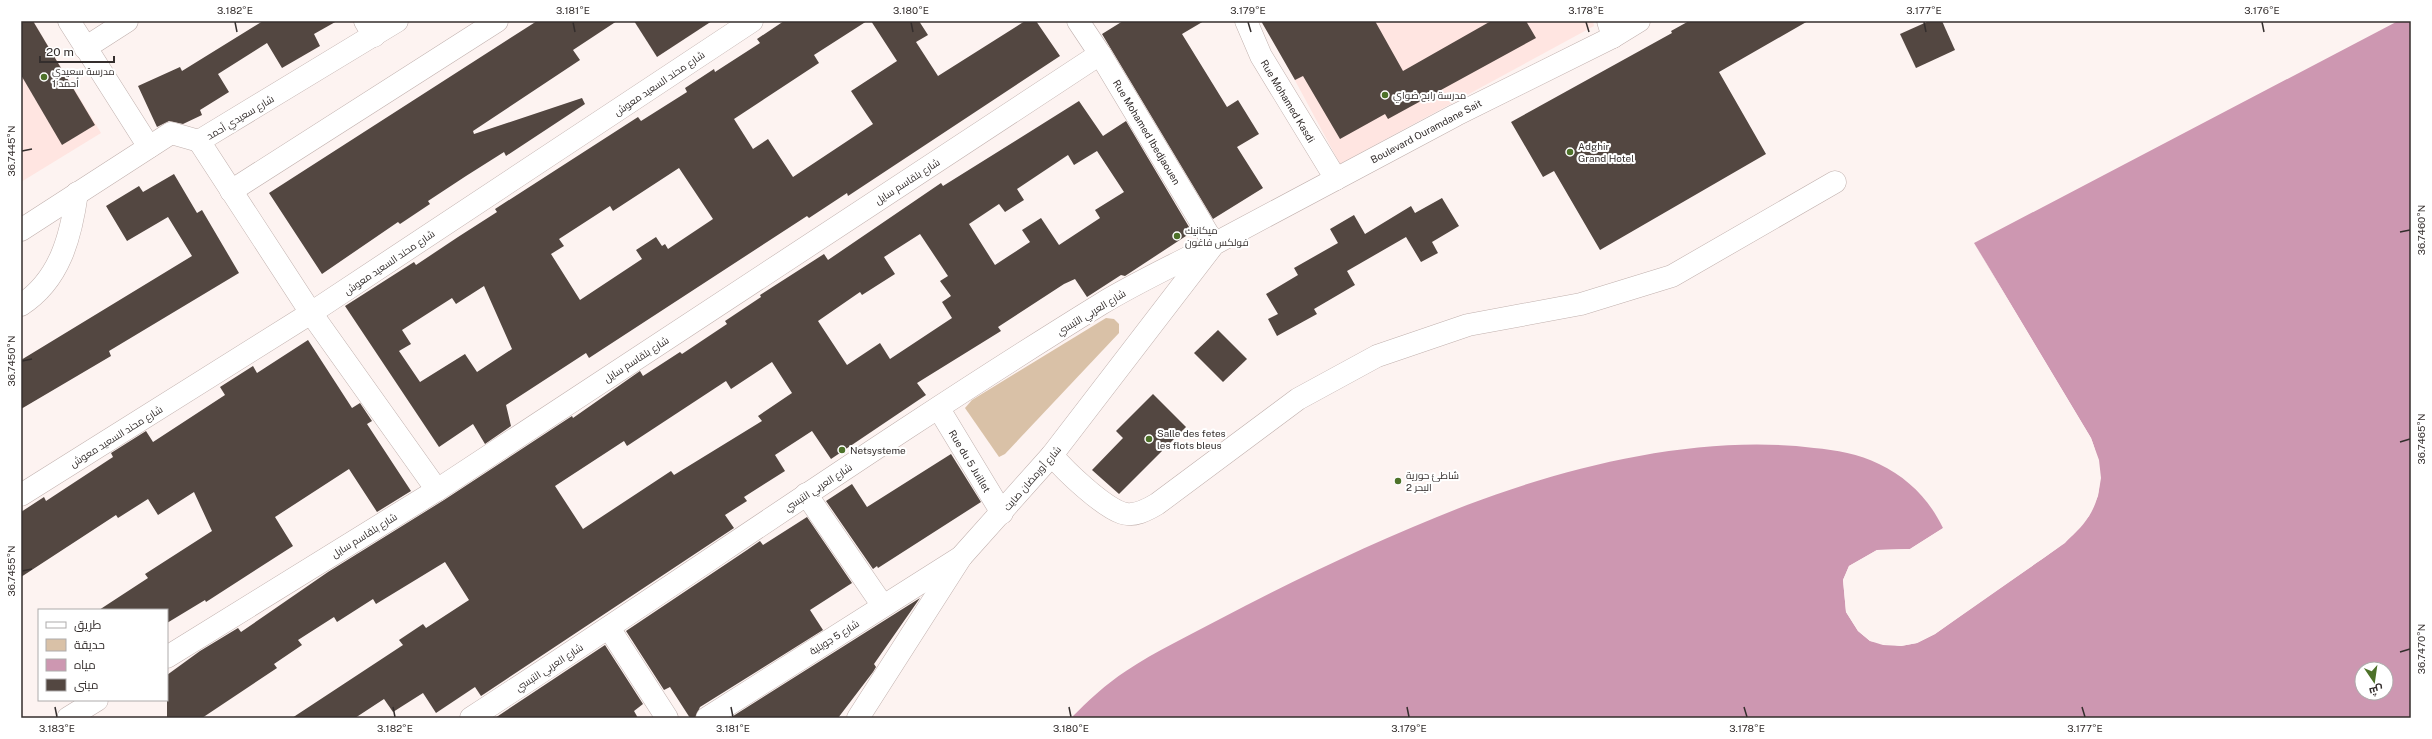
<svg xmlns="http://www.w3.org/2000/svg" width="2432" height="739" font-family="'Public Sans',Cairo,sans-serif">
  <rect width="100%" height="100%" fill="#fdf3f1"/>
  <g fill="#ffe5e1">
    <path d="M 21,21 L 33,21 L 101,133 L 21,182 Z"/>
    <path d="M 1263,21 L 1593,21 L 1594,26 L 1340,164 Z"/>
  </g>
  <path fill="#d9c1a7" d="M 1106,318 L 1114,319 L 1119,324 L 1119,333 L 1005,454 L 999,457 L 965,408 L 972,400 Z"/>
  <path fill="#cd97b1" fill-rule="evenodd" d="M 2398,21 L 2411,21 L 2411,718 L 1071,718 C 1088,701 1106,684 1126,671 C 1156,651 1188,636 1220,619 C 1300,577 1382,538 1467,505 C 1572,465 1702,434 1814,448 C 1836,450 1859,454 1879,464 C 1908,478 1929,499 1943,528 L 1910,549 L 1877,550 L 1849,566 L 1843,580 L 1846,612 L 1858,631 L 1870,641 L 1901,646 L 1917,643 L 1935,634 C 1963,614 1991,594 2019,575 C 2074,537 2119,513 2091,438 L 1974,243 ZM 2362,669 L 2386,669 L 2386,693 L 2362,693 Z"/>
  <path fill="#fdf3f1" d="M 1973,241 L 2091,438 L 2099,460 L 2101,478 L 2098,496 L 2089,516 L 2065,543 L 1935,634 L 1917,643 L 1901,646 L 1883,645 L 1870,641 L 1858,631 L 1846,612 L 1843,580 L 1849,566 L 1877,550 L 1910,549 L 1945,527 L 1945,529 L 1911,551 L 1878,552 L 1863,559 L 1851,568 L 1845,580 L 1848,611 L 1859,629 L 1871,639 L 1884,643 L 1901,644 L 1916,641 L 1934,632 L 2064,541 L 2088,515 L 2096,496 L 2099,477 L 2097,461 L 2089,439 Z"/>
  <g fill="#534741" fill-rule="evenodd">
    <path d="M 21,21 L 33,21 L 95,125 L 62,145 L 21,75 Z"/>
    <path d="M 263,21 L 337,21 L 314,34 L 320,46 L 282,68 L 267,43 L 218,74 L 229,92 L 200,110 L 202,115 L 183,124 L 169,121 L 157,127 L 138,86 L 180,67 L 182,71 Z"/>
    <path d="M 537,21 L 617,21 L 573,50 L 580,60 L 473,131 L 474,134 L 582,98 L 585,104 L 506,156 L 504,152 L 466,176 L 428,201 L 430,204 L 400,224 L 398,222 L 322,274 L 269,193 Z"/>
    <path d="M 634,21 L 712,21 L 657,57 Z"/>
    <path d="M 784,21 L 867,21 L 814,55 L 819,63 L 734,119 L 753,149 L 768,139 L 793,177 L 873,124 L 851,91 L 897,61 L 871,21 L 919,21 L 928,35 L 916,42 L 938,76 L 1025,21 L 1036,21 L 1060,56 L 848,196 L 847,193 L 809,218 L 807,216 L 589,358 L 586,353 L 506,405 L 511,426 L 485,444 L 473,424 L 439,447 L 345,306 L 414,262 L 416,265 L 458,237 L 497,212 L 495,209 L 638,117 L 641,121 L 687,92 L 685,88 L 714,69 L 715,72 L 760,43 L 757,39 ZM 679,168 L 713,219 L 668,249 L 665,244 L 662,246 L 656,237 L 636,250 L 642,259 L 580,300 L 551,254 L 564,246 L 559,239 L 610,206 L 613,211 ZM 484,286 L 512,349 L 477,372 L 465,354 L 420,382 L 399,351 L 411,344 L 402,330 L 452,298 L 456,304 Z"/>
    <path d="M 1123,21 L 1204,21 L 1182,34 L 1227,107 L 1238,100 L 1259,134 L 1237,147 L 1263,188 L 1213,219 L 1102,34 Z"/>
    <path d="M 1261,21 L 1375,21 L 1403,71 L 1491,21 L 1526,21 L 1536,38 L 1388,119 L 1385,114 L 1340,139 L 1303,76 L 1295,80 Z"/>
    <path d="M 1689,21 L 1808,21 L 1719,72 L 1766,154 L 1600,250 L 1554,171 L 1543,177 L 1511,122 L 1672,33 L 1671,31 Z"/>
    <path d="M 1929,21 L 1942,21 L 1955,50 L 1916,68 L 1900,34 Z"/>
    <path d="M 1079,101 L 1103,136 L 1126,121 L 1192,232 L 1125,276 L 1121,275 L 1087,297 L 1075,279 L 1064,284 L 998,327 L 1001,331 L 917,383 L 926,395 L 831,459 L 812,431 L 775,455 L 785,471 L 744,497 L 747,501 L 725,515 L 734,528 L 481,696 L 475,687 L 436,713 L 423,693 L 393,712 L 384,699 L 355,718 L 292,718 L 403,645 L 399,640 L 423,624 L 426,628 L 469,600 L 445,562 L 376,604 L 373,599 L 337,622 L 334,617 L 298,640 L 302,645 L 274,664 L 277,668 L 202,718 L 167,718 L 167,675 L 200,651 L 238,628 L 241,632 L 328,572 L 444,500 L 572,416 L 573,418 L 640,371 L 643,376 L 680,352 L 682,354 L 727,324 L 725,321 L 761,297 L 760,295 L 824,254 L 828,260 L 941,183 L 943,186 ZM 1097,151 L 1124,192 L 1095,210 L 1100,218 L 1059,245 L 1041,218 L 1022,230 L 1030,242 L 995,265 L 969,224 L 999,204 L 1005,212 L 1024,200 L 1017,189 L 1068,155 L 1074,165 ZM 920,234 L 948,276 L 940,281 L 951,296 L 942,302 L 952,318 L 890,359 L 880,343 L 847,365 L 818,321 L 860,292 L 862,295 L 895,274 L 884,257 ZM 772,362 L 792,393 L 758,416 L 762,421 L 674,475 L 671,471 L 583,529 L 555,486 L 624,441 L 627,446 L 726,381 L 731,389 Z"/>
    <path d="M 174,174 L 197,213 L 202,210 L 239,273 L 109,351 L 111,356 L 21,409 L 21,360 L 192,256 L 168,217 L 127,241 L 106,206 L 139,186 L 143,192 Z"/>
    <path d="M 1442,198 L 1459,226 L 1432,242 L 1438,253 L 1421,262 L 1406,237 L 1347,271 L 1355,285 L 1314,309 L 1317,314 L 1277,336 L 1268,319 L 1278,314 L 1266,294 L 1298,275 L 1294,268 L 1338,243 L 1330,229 L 1354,215 L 1365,234 L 1411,206 L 1415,213 Z"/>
    <path d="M 1218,330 L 1247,359 L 1223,382 L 1194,353 Z"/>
    <path d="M 308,340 L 352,408 L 360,403 L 372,421 L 367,424 L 411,491 L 377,512 L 349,469 L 275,517 L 293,546 L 206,602 L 205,600 L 167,623 L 167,610 L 99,610 L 148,578 L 145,574 L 212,531 L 194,492 L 158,515 L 148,499 L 118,518 L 116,515 L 21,577 L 21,512 L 44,497 L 46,501 L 113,457 L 111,453 L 146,431 L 153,442 L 225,395 L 220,387 L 253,366 L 257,373 Z"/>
    <path d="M 1153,394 L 1186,427 L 1119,494 L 1092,470 L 1123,438 L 1116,431 Z"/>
    <path d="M 951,454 L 981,502 L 878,568 L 877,566 L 873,569 L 826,501 L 852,484 L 867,507 Z"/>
    <path d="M 807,517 L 852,583 L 810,610 L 823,630 L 700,707 L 695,718 L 690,718 L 670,687 L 664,690 L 626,631 L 747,550 L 760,541 L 763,545 Z"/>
    <path d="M 920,598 L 874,664 L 876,667 L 873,672 L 838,718 L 730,718 Z"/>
    <path d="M 605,645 L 643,704 L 634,711 L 638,718 L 495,718 Z"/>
  </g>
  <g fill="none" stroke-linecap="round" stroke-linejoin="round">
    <defs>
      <g id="street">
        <path d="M 69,21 L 149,147"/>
        <path d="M 365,21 L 374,36"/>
        <path d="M 1246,21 L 1261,56 L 1336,179"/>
        <path d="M 1608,21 L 1613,37"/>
        <path d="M 85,48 L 127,21"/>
        <path d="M 199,141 L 311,313 L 437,490"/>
        <path d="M 231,191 L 497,21"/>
        <path d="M 21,305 C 60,280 71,236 77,193"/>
        <path d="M 939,409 L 1002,513"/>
        <path d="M 1052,455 C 1065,471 1102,506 1122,513 C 1134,517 1147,510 1157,504 L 1298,399 L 1377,356 L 1468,325 L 1581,304 L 1672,276 L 1835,182"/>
        <path d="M 806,494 L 883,606"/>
        <path d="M 21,495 L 311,313 L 752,21"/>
        <path d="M 609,628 L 667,718"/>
        <path d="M 167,657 L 437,490 L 1100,54"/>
        <path d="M 68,718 L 97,700"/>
        <path d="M 471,718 C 682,581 887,436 1101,304 C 1137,282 1177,264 1214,244 L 1100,54 L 1078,21"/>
        <path d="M 707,718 L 961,557"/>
      </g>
      <g id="secondary">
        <path d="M 21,230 L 171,133 L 199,141 L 397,21"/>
        <path d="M 858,718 L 961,557 L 1052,455 L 1214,244 L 1456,115 L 1613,37 L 1639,21"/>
      </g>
    </defs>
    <use href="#street" stroke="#c0b0ad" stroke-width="23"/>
    <use href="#secondary" stroke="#c0b0ad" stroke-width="23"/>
    <use href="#street" stroke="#fff" stroke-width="22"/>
    <use href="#secondary" stroke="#fff" stroke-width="22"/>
  </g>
  <path fill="none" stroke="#342e2d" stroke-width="1.5" d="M 235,22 L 237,32M 573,22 L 575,32M 911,22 L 913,32M 1248,22 L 1251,32M 1586,22 L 1589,32M 1924,22 L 1926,32M 2262,22 L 2264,32M 22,151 L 32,149M 2400,232 L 2410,230M 22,361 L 32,359M 2400,442 L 2410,439M 22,571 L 32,569M 2400,652 L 2410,649M 55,707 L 57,717M 393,707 L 395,717M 731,707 L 733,717M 1069,707 L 1071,717M 1407,707 L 1409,717M 1744,707 L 1747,717M 2082,707 L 2085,717"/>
  <g fill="#4d7129" stroke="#fff" stroke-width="1.5">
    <circle cx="44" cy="77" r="4"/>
    <circle cx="1385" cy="95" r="4"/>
    <circle cx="1570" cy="152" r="4"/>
    <circle cx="1177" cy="236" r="4"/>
    <circle cx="1149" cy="439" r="4"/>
    <circle cx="842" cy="450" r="4"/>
    <circle cx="1398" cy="481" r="4"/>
  </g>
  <g text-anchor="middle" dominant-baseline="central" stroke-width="4" stroke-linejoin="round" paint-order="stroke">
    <g font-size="10" fill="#342e2d" stroke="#fff" text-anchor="start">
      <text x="52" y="71">مدرسة سعيدي<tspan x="52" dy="12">أحمد 1</tspan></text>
      <text x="1393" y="95">مدرسة رابح ضواي</text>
      <text x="1578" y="146">Adghir<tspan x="1578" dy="12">Grand Hotel</tspan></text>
      <text x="1185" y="230">ميكانيك<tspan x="1185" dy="12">فولكس فاغون</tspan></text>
      <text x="1157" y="433">Salle des fetes<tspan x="1157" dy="12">les flots bleus</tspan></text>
      <text x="850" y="450">Netsysteme</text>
      <text x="1406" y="475">شاطئ حورية<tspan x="1406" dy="12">البحر 2</tspan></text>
    </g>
    <g font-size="10" fill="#342e2d" stroke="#fff">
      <text transform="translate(659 83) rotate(-34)">شارع محند السعيد معوش</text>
      <text transform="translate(1288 101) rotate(59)">Rue Mohamed Kasdi</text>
      <text transform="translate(240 117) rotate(-31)">شارع سعيدي أحمد</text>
      <text transform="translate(1426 131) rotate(-28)">Boulevard Ouramdane Sait</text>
      <text transform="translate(1147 132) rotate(59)">Rue Mohamed Ibedjaouen</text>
      <text transform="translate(907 181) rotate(-33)">شارع بلقاسم سايل</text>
      <text transform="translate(389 262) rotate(-34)">شارع محند السعيد معوش</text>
      <text transform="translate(1091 312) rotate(-31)">شارع العربي التبسي</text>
      <text transform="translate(636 359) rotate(-33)">شارع بلقاسم سايل</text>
      <text transform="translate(116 436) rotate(-32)">شارع محند السعيد معوش</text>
      <text transform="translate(970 461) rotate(59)">Rue du 5 Juillet</text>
      <text transform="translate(1032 478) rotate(-49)">شارع أورمضان صايت</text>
      <text transform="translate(818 487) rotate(-33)">شارع العربي التبسي</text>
      <text transform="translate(364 535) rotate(-32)">شارع بلقاسم سايل</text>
      <text transform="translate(834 637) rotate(-32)">شارع 5 جويلية</text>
      <text transform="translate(549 667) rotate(-33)">شارع العربي التبسي</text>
    </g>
  </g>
  <rect width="2432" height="739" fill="none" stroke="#ffffff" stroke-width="44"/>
  <rect x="38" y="609" width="130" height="92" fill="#ffffff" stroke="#aeabab"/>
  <rect x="46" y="622" width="20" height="6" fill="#ffffff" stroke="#aeabab"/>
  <text x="74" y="629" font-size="12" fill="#342e2d">طريق</text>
  <rect x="46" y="639" width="20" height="12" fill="#d9c1a7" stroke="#aeabab"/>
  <text x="74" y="649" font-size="12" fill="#342e2d">حديقة</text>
  <rect x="46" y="659" width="20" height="12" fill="#cd97b1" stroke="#aeabab"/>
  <text x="74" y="669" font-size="12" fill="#342e2d">مياه</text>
  <rect x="46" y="679" width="20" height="12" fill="#534741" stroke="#aeabab"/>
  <text x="74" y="689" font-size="12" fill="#342e2d">مبنى</text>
  <g transform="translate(2374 681) rotate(167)"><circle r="19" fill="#ffffff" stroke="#aeabab"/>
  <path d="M0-3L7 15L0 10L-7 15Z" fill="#4d7129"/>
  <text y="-6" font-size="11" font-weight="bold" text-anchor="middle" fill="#342e2d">ش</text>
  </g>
  <path d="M40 56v6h74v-6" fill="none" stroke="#342e2d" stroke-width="2"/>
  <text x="46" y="56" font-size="12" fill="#342e2d" stroke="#ffffff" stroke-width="3" paint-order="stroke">20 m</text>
  <rect x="22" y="22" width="2388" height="695" fill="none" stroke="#342e2d" stroke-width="1.5"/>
  <g font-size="10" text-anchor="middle" fill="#342e2d">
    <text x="235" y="14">3.182°E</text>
    <text x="573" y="14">3.181°E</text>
    <text x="911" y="14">3.180°E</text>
    <text x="1248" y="14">3.179°E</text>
    <text x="1586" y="14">3.178°E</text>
    <text x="1924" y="14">3.177°E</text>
    <text x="2262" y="14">3.176°E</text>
    <text transform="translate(11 151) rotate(-90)" y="4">36.7445°N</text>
    <text transform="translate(2421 230) rotate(-90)" y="4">36.7460°N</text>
    <text transform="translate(11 361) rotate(-90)" y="4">36.7450°N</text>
    <text transform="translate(2421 439) rotate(-90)" y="4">36.7465°N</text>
    <text transform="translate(11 571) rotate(-90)" y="4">36.7455°N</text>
    <text transform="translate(2421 649) rotate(-90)" y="4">36.7470°N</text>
    <text x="57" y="732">3.183°E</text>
    <text x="395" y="732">3.182°E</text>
    <text x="733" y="732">3.181°E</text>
    <text x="1071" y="732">3.180°E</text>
    <text x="1409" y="732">3.179°E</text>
    <text x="1747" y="732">3.178°E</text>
    <text x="2085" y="732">3.177°E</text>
  </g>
</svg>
